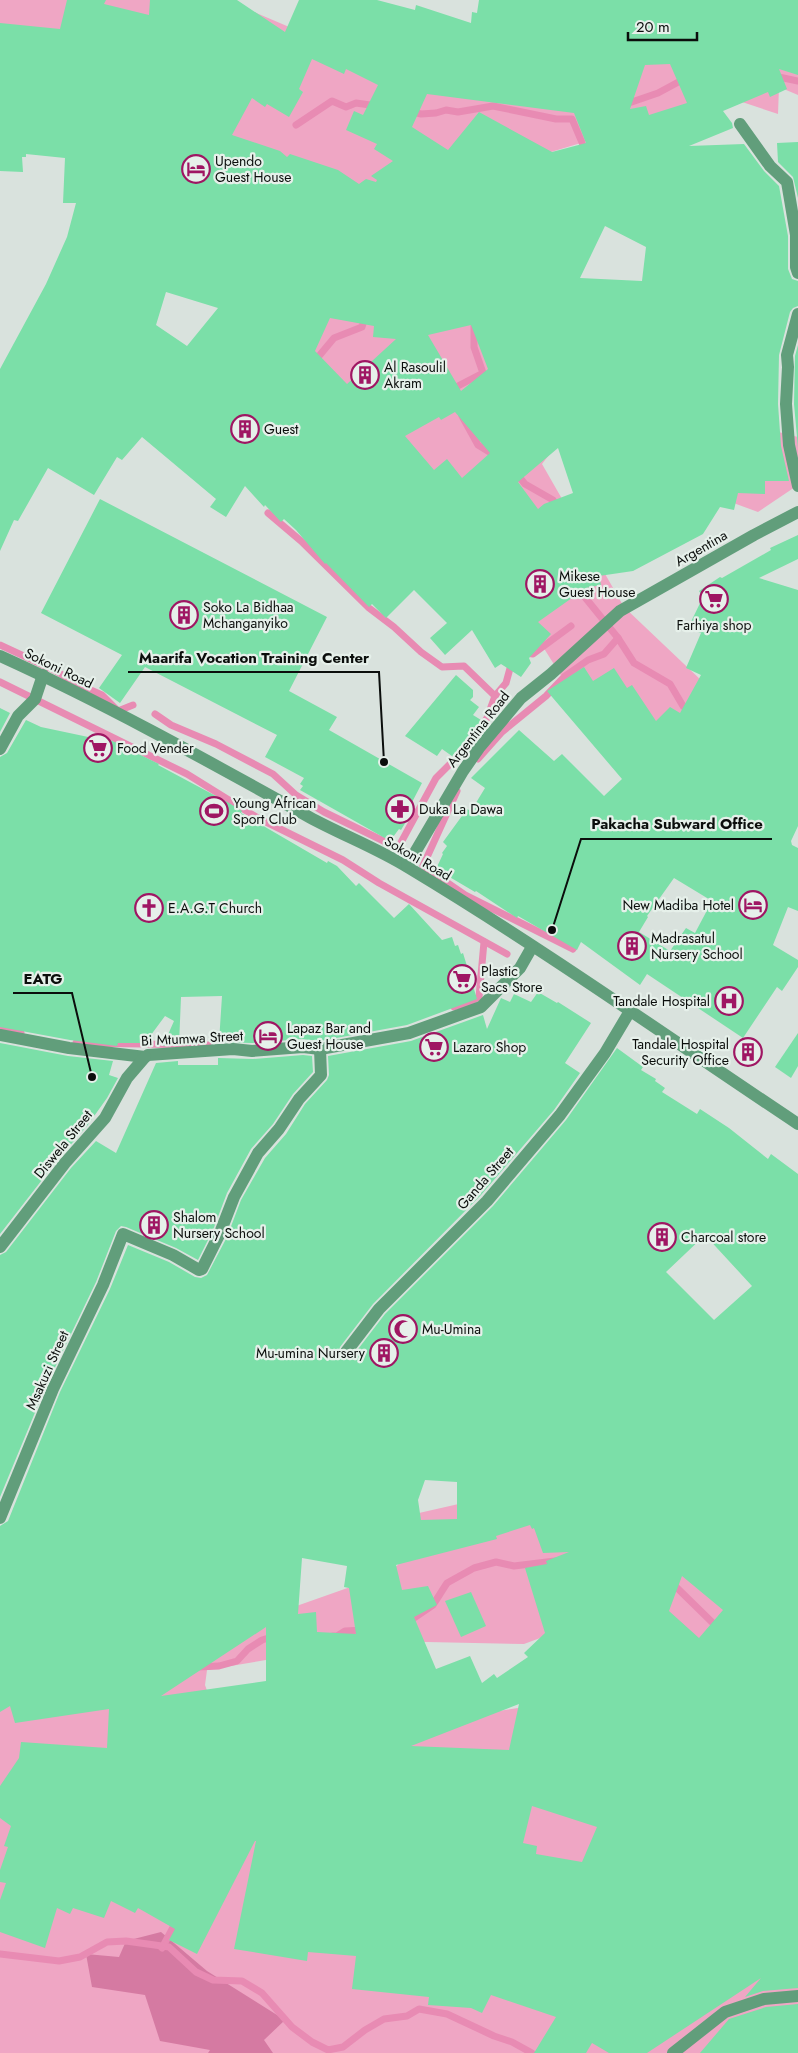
<svg xmlns="http://www.w3.org/2000/svg" width="798" height="2053" font-family="Jost,sans-serif">
  <rect width="100%" height="100%" fill="#d9e2dd"/>
  <g fill="#efa6c4">
    <path d="M 0,0 L 226,0 L 362,58 L 798,22 L 798,95 L 779,87 L 778,114 L 730,98 L 541,155 L 581,340 L 709,414 L 798,437 L 798,485 L 758,512 L 584,448 L 555,447 L 542,464 L 624,607 L 703,682 L 798,717 L 609,752 L 523,615 L 194,207 L 0,128 Z"/>
    <path d="M 485,1498 L 661,1543 L 779,1649 L 798,1711 L 629,1605 L 524,1644 L 379,1641 L 207,1670 L 205,1685 L 214,1710 L 319,1738 L 565,1701 L 798,1794 L 798,2053 L 0,2053 L 0,1563 L 192,1643 L 373,1579 L 398,1565 L 419,1513 Z"/>
  </g>
  <path fill="#d57aa2" d="M 161,1932 L 207,1971 L 285,2020 L 264,2040 L 273,2053 L 208,2053 L 210,2050 L 160,2041 L 145,1995 L 92,1987 L 86,1954 L 119,1957 L 126,1941 Z"/>
  <g fill="none" stroke-linecap="round" stroke-linejoin="round">
    <g stroke="#e88bb3" stroke-width="7">
      <path d="M 774,76 L 798,81"/>
      <path d="M 623,105 L 658,93 L 684,79"/>
      <path d="M 409,111 L 421,114 L 436,113 L 446,110 L 458,112 L 493,106 L 556,119 L 572,119 L 586,152"/>
      <path d="M 296,125 L 332,101 L 346,107 L 356,103 L 377,106"/>
      <path d="M 314,362 L 334,338 L 362,327 L 365,317"/>
      <path d="M 457,394 L 456,387 L 483,373 L 474,347 L 474,324"/>
      <path d="M 462,416 L 478,445 L 496,456"/>
      <path d="M 516,473 L 525,484 L 553,500 L 557,507"/>
      <path d="M 268,513 L 301,541 L 369,608 L 394,627 L 421,652 L 442,667 L 464,666 L 495,696"/>
      <path d="M 575,585 L 618,638 L 634,663 L 670,684 L 683,706 L 690,712"/>
      <path d="M 0,645 L 56,671 L 77,684 L 102,695 L 118,711 L 133,705"/>
      <path d="M 525,653 L 533,654 L 571,626"/>
      <path d="M 0,682 L 187,774 L 258,818 L 343,860 L 379,883 L 507,954"/>
      <path d="M 155,714 L 171,725 L 216,744 L 273,774 L 296,795 L 324,812 L 398,848 L 436,778 L 461,753"/>
      <path d="M 473,739 L 487,718 L 495,696 L 506,683 L 512,661"/>
      <path d="M 478,759 L 502,732 L 546,696 L 565,676 L 588,660 L 604,654 L 618,638"/>
      <path d="M 457,791 L 423,866 L 465,895 L 573,949"/>
      <path d="M 454,1007 L 470,1002 L 479,997 L 484,942"/>
      <path d="M 0,1028 L 21,1033"/>
      <path d="M 76,1043 L 208,1045"/>
      <path d="M 671,1582 L 719,1629"/>
      <path d="M 408,1622 L 433,1605 L 447,1583 L 474,1568 L 496,1562 L 514,1566 L 555,1561"/>
      <path d="M 333,1636 L 337,1636 L 345,1631 L 364,1630"/>
      <path d="M 198,1667 L 219,1666 L 237,1661 L 248,1649 L 262,1640 L 275,1636"/>
      <path d="M 162,1948 L 177,1920"/>
      <path d="M 0,1954 L 59,1961 L 80,1957 L 107,1942 L 126,1941 L 169,1947 L 196,1972 L 213,1980 L 242,1981 L 262,1993 L 292,2027 L 312,2042 L 328,2050 L 343,2047 L 365,2030 L 384,2019 L 407,2016 L 419,2009 L 447,2014 L 494,2036 L 512,2042 L 532,2053"/>
    </g>
  </g>
  <g fill="#7bdfa8" fill-rule="evenodd">
    <path d="M 67,0 L 106,0 L 104,4 L 149,15 L 150,0 L 237,0 L 285,32 L 299,0 L 377,0 L 415,10 L 416,5 L 471,23 L 472,12 L 477,13 L 479,0 L 798,0 L 798,75 L 779,69 L 787,89 L 770,97 L 768,92 L 723,111 L 732,123 L 733,128 L 689,146 L 744,144 L 764,171 L 779,186 L 788,236 L 788,269 L 792,279 L 798,281 L 798,306 L 793,308 L 790,312 L 779,355 L 778,404 L 781,446 L 789,481 L 765,481 L 765,494 L 738,493 L 734,510 L 720,507 L 703,534 L 633,571 L 599,576 L 601,585 L 586,588 L 538,622 L 551,634 L 529,658 L 531,663 L 521,677 L 501,664 L 495,668 L 472,630 L 445,655 L 430,638 L 447,623 L 414,590 L 386,618 L 372,604 L 369,607 L 326,563 L 325,564 L 296,530 L 284,519 L 281,522 L 265,505 L 264,507 L 245,486 L 226,517 L 210,507 L 216,499 L 142,437 L 122,460 L 117,457 L 94,495 L 48,468 L 18,521 L 14,520 L 0,551 L 0,369 L 46,284 L 67,237 L 76,203 L 63,203 L 65,158 L 26,154 L 26,157 L 22,157 L 23,172 L 0,171 L 0,23 L 60,29 ZM 312,59 L 344,74 L 346,69 L 378,85 L 363,115 L 354,111 L 346,130 L 377,144 L 374,149 L 393,161 L 371,176 L 377,180 L 376,182 L 366,179 L 359,184 L 338,170 L 290,154 L 287,157 L 280,151 L 232,135 L 252,98 L 265,107 L 267,104 L 289,117 L 303,92 L 299,89 ZM 670,64 L 687,103 L 649,115 L 646,106 L 630,109 L 645,65 ZM 427,94 L 574,113 L 586,143 L 552,152 L 479,112 L 448,150 L 412,127 ZM 605,226 L 646,247 L 642,281 L 580,278 ZM 166,292 L 218,308 L 187,346 L 156,325 ZM 330,318 L 374,326 L 373,337 L 396,339 L 347,384 L 315,351 ZM 471,325 L 488,369 L 461,391 L 428,335 ZM 455,412 L 490,453 L 462,478 L 447,459 L 434,470 L 405,436 L 439,417 L 441,420 ZM 558,448 L 573,493 L 544,504 L 538,509 L 518,482 Z"/>
    <path d="M 798,142 L 798,198 L 793,177 L 778,162 L 777,143 Z"/>
    <path d="M 798,345 L 798,448 L 794,404 L 795,356 Z"/>
    <path d="M 100,499 L 327,617 L 289,691 L 337,717 L 329,730 L 422,783 L 409,808 L 413,810 L 401,830 L 399,829 L 390,841 L 300,790 L 303,786 L 300,784 L 304,778 L 265,757 L 277,735 L 145,667 L 120,703 L 99,688 L 122,655 L 41,613 Z"/>
    <path d="M 798,535 L 798,559 L 759,578 L 798,590 L 798,826 L 791,841 L 792,845 L 798,848 L 798,911 L 788,907 L 773,945 L 798,960 L 798,967 L 782,991 L 777,987 L 743,1038 L 647,974 L 640,985 L 581,942 L 577,950 L 518,916 L 517,918 L 476,891 L 475,892 L 436,869 L 443,854 L 442,853 L 447,846 L 443,842 L 467,809 L 471,811 L 485,788 L 471,778 L 519,730 L 554,761 L 562,754 L 604,796 L 622,779 L 547,691 L 584,667 L 593,681 L 614,668 L 627,688 L 632,685 L 656,721 L 670,707 L 680,713 L 701,675 L 686,668 L 701,633 L 688,628 L 703,597 L 699,591 L 720,577 L 722,578 L 771,550 L 770,548 ZM 674,878 L 712,901 L 695,933 L 686,928 L 670,951 L 639,932 L 648,917 L 647,916 Z"/>
    <path d="M 456,675 L 473,690 L 473,697 L 470,700 L 479,707 L 473,715 L 481,720 L 476,730 L 480,733 L 459,761 L 442,749 L 437,756 L 405,736 Z"/>
    <path d="M 0,708 L 10,713 L 0,732 Z"/>
    <path d="M 26,720 L 41,727 L 93,738 L 94,734 L 125,746 L 124,747 L 159,764 L 158,765 L 229,803 L 242,811 L 241,813 L 327,863 L 328,861 L 337,866 L 356,886 L 359,883 L 394,918 L 409,904 L 442,940 L 452,937 L 455,946 L 458,945 L 461,954 L 463,953 L 477,999 L 407,1025 L 320,1041 L 302,1039 L 252,1043 L 219,1042 L 222,996 L 181,997 L 179,1045 L 163,1046 L 174,1021 L 165,1016 L 145,1043 L 118,1043 L 117,1046 L 70,1040 L 0,1027 L 0,757 L 7,753 Z"/>
    <path d="M 538,992 L 557,1003 L 558,1002 L 591,1023 L 565,1063 L 580,1073 L 554,1110 L 481,1195 L 373,1304 L 340,1347 L 338,1355 L 344,1360 L 352,1357 L 385,1314 L 493,1206 L 566,1120 L 617,1048 L 643,1067 L 641,1070 L 656,1079 L 655,1081 L 665,1088 L 662,1092 L 697,1114 L 700,1109 L 729,1128 L 768,1159 L 771,1154 L 798,1174 L 798,1988 L 763,1991 L 745,1997 L 761,1978 L 647,2053 L 609,2053 L 592,2043 L 586,2053 L 534,2053 L 556,2017 L 491,1995 L 482,2013 L 471,2008 L 428,2005 L 429,1997 L 352,1989 L 356,1956 L 308,1952 L 307,1961 L 234,1949 L 256,1841 L 255,1841 L 197,1954 L 169,1940 L 175,1929 L 138,1908 L 135,1913 L 111,1901 L 104,1918 L 73,1908 L 70,1914 L 57,1908 L 45,1948 L 0,1932 L 0,1900 L 6,1883 L 0,1882 L 0,1870 L 8,1847 L 4,1846 L 11,1826 L 0,1818 L 0,1786 L 19,1758 L 21,1742 L 107,1748 L 109,1709 L 15,1723 L 10,1706 L 0,1712 L 0,1526 L 8,1521 L 60,1392 L 110,1289 L 128,1245 L 169,1262 L 195,1277 L 201,1278 L 207,1275 L 227,1237 L 241,1200 L 265,1158 L 286,1134 L 305,1104 L 327,1080 L 329,1075 L 328,1056 L 411,1041 L 483,1015 L 487,1029 L 501,998 L 510,1002 L 514,994 L 531,1002 ZM 705,1235 L 752,1286 L 714,1320 L 666,1272 ZM 425,1480 L 457,1482 L 457,1519 L 421,1520 L 418,1500 ZM 530,1525 L 532,1529 L 534,1528 L 543,1553 L 569,1552 L 546,1561 L 547,1564 L 525,1568 L 545,1633 L 524,1653 L 528,1657 L 497,1678 L 494,1674 L 482,1683 L 470,1656 L 436,1669 L 414,1617 L 437,1605 L 428,1586 L 402,1590 L 396,1565 L 497,1539 L 496,1536 ZM 302,1558 L 347,1566 L 344,1587 L 349,1588 L 356,1634 L 317,1632 L 316,1612 L 298,1614 ZM 682,1576 L 723,1610 L 699,1638 L 669,1611 ZM 266,1627 L 266,1681 L 161,1696 ZM 519,1704 L 509,1750 L 411,1746 ZM 532,1806 L 597,1827 L 582,1862 L 536,1854 L 537,1846 L 523,1843 Z"/>
    <path d="M 798,1033 L 798,1066 L 791,1078 L 775,1067 Z"/>
    <path d="M 0,1043 L 68,1056 L 113,1061 L 109,1075 L 118,1078 L 107,1098 L 87,1126 L 59,1158 L 0,1234 Z"/>
    <path d="M 303,1055 L 312,1056 L 313,1072 L 293,1094 L 273,1124 L 251,1149 L 227,1193 L 213,1230 L 198,1260 L 176,1248 L 126,1227 L 121,1226 L 116,1231 L 96,1282 L 46,1386 L 0,1497 L 0,1255 L 6,1252 L 71,1168 L 96,1141 L 116,1153 L 156,1063 L 178,1061 L 178,1065 L 218,1065 L 218,1058 L 253,1059 Z"/>
    <path d="M 471,1592 L 486,1626 L 461,1637 L 445,1601 Z"/>
    <path d="M 798,2004 L 798,2053 L 700,2053 L 729,2019 L 766,2007 Z"/>
  </g>
  <g fill="none" stroke-linecap="round" stroke-linejoin="round">
    <g stroke="#619e7b" stroke-width="12">
      <path d="M 740,124 L 770,166 L 787,182 L 796,235 L 796,267 L 798,273"/>
      <path d="M 798,314 L 787,355 L 788,367 L 786,404 L 789,445 L 798,486"/>
      <path d="M 0,656 C 106,704 208,761 309,817 C 342,835 377,848 409,868 C 542,948 669,1038 798,1124"/>
      <path d="M 0,749 L 18,716 L 35,699 L 43,675"/>
      <path d="M 407,866 L 463,771 L 479,748 L 521,698 L 551,674 L 620,611 L 754,535 L 798,512"/>
      <path d="M 0,1035 L 69,1048 L 145,1057 L 148,1055 L 233,1049 L 252,1051 L 303,1047 L 320,1049 L 409,1033 L 481,1007 L 520,968 L 532,947"/>
      <path d="M 0,1247 L 65,1163 L 105,1118 L 127,1078 L 145,1057"/>
      <path d="M 346,1352 L 379,1309 L 487,1201 L 560,1115 L 605,1053 L 630,1011"/>
      <path d="M 0,1518 L 53,1389 L 103,1285 L 123,1234 L 173,1255 L 199,1270 L 202,1269 L 220,1233 L 234,1197 L 258,1153 L 279,1129 L 299,1099 L 321,1075 L 320,1049"/>
      <path d="M 673,2053 L 725,2012 L 764,1999 L 798,1996"/>
    </g>
  </g>
  <defs>
    <symbol id="hotel-ring" viewBox="-11 -11 22 22"><circle r="9.5" fill="#e6f0ea" stroke="#9f1663" stroke-width="1.5"/><path d="M-6-4.5h1.5V1H6V5H4.5V3h-9V5H-6ZM-4 0a1.8 1.8 0 1 1 3.6 0ZM.5 0V-2.5h3Q6-2.5 6 0Z" fill="#9f1663"/></symbol>
    <symbol id="building-ring" viewBox="-11 -11 22 22"><circle r="9.5" fill="#e6f0ea" stroke="#9f1663" stroke-width="1.5"/><path d="M-4-6H4V6H1V3H-1V6H-4ZM-2.5-4.3h1.7v1.8h-1.7ZM.8-4.3h1.7v1.8H.8ZM-2.5-1h1.7V.8h-1.7ZM.8-1h1.7V.8H.8Z" fill="#9f1663"/></symbol>
    <symbol id="supermarket-ring" viewBox="-11 -11 22 22"><circle r="9.5" fill="#e6f0ea" stroke="#9f1663" stroke-width="1.5"/><path d="M-6-5.5h2.5l.6 2H6L4.5 2H-2.5L-4.4-4H-6ZM-1.5 3.2a1.3 1.3 0 1 0 .1 0ZM3 3.2a1.3 1.3 0 1 0 .1 0Z" fill="#9f1663"/></symbol>
    <symbol id="pharmacy-ring" viewBox="-11 -11 22 22"><circle r="9.5" fill="#e6f0ea" stroke="#9f1663" stroke-width="1.5"/><path d="M-2-6h4v4h4v4h-4v4h-4v-4h-4v-4h4Z" fill="#9f1663"/></symbol>
    <symbol id="stadium-ring" viewBox="-11 -11 22 22"><circle r="9.5" fill="#e6f0ea" stroke="#9f1663" stroke-width="1.5"/><path d="M0-5a6.5 5 0 1 0 0 10a6.5 5 0 1 0 0-10ZM-3.5-1.8h7v3.6h-7Z" fill="#9f1663"/></symbol>
    <symbol id="church-ring" viewBox="-11 -11 22 22"><circle r="9.5" fill="#e6f0ea" stroke="#9f1663" stroke-width="1.5"/><path d="M-1.2-6h2.4v3.5h3.3v2.4h-3.3V6h-2.4V-.1h-3.3v-2.4h3.3Z" fill="#9f1663"/></symbol>
    <symbol id="hospital-ring" viewBox="-11 -11 22 22"><circle r="9.5" fill="#e6f0ea" stroke="#9f1663" stroke-width="1.5"/><path d="M-5-5h3v3.5h4V-5h3V5h-3V1.5h-4V5h-3Z" fill="#9f1663"/></symbol>
    <symbol id="mosque-ring" viewBox="-11 -11 22 22"><circle r="9.5" fill="#e6f0ea" stroke="#9f1663" stroke-width="1.5"/><path d="M3.5-4.9A6 6 0 1 0 3.5 4.9A5 5 0 1 1 3.5-4.9Z" fill="#9f1663"/></symbol>
  </defs>
  <g fill-rule="evenodd">
    <use href="#hotel-ring" x="180" y="153" width="32" height="32"/>
    <use href="#building-ring" x="349" y="359" width="32" height="32"/>
    <use href="#building-ring" x="229" y="413" width="32" height="32"/>
    <use href="#building-ring" x="524" y="568" width="32" height="32"/>
    <use href="#supermarket-ring" x="698" y="583" width="32" height="32"/>
    <use href="#building-ring" x="168" y="599" width="32" height="32"/>
    <use href="#supermarket-ring" x="82" y="732" width="32" height="32"/>
    <use href="#pharmacy-ring" x="384" y="793" width="32" height="32"/>
    <use href="#stadium-ring" x="198" y="795" width="32" height="32"/>
    <use href="#hotel-ring" x="737" y="889" width="32" height="32"/>
    <use href="#church-ring" x="133" y="892" width="32" height="32"/>
    <use href="#building-ring" x="616" y="930" width="32" height="32"/>
    <use href="#supermarket-ring" x="446" y="963" width="32" height="32"/>
    <use href="#hospital-ring" x="713" y="985" width="32" height="32"/>
    <use href="#hotel-ring" x="252" y="1020" width="32" height="32"/>
    <use href="#supermarket-ring" x="418" y="1031" width="32" height="32"/>
    <use href="#building-ring" x="732" y="1036" width="32" height="32"/>
    <use href="#building-ring" x="138" y="1209" width="32" height="32"/>
    <use href="#building-ring" x="646" y="1221" width="32" height="32"/>
    <use href="#mosque-ring" x="387" y="1313" width="32" height="32"/>
    <use href="#building-ring" x="368" y="1337" width="32" height="32"/>
  </g>
  <g text-anchor="middle" dominant-baseline="central" stroke-width="4.5" stroke-linejoin="round" paint-order="stroke">
    <g font-size="14" fill="#0b0e0c" stroke="#e6f0ea" text-anchor="start">
      <text x="215" y="161">Upendo<tspan x="215" dy="16">Guest House</tspan></text>
      <text x="384" y="367">Al Rasoulil<tspan x="384" dy="16">Akram</tspan></text>
      <text x="264" y="429">Guest</text>
      <text x="559" y="576">Mikese<tspan x="559" dy="16">Guest House</tspan></text>
      <text x="203" y="607">Soko La Bidhaa<tspan x="203" dy="16">Mchanganyiko</tspan></text>
      <text x="714" y="625" text-anchor="middle">Farhiya shop</text>
      <text x="117" y="748">Food Vender</text>
      <text x="233" y="803">Young African<tspan x="233" dy="16">Sport Club</tspan></text>
      <text x="419" y="809">Duka La Dawa</text>
      <text x="734" y="905" text-anchor="end">New Madiba Hotel</text>
      <text x="168" y="908">E.A.G.T Church</text>
      <text x="651" y="938">Madrasatul<tspan x="651" dy="16">Nursery School</tspan></text>
      <text x="481" y="971">Plastic<tspan x="481" dy="16">Sacs Store</tspan></text>
      <text x="710" y="1001" text-anchor="end">Tandale Hospital</text>
      <text x="287" y="1028">Lapaz Bar and<tspan x="287" dy="16">Guest House</tspan></text>
      <text x="729" y="1044" text-anchor="end">Tandale Hospital<tspan x="729" dy="16">Security Office</tspan></text>
      <text x="453" y="1047">Lazaro Shop</text>
      <text x="173" y="1217">Shalom<tspan x="173" dy="16">Nursery School</tspan></text>
      <text x="681" y="1237">Charcoal store</text>
      <text x="422" y="1329">Mu-Umina</text>
      <text x="365" y="1353" text-anchor="end">Mu-umina Nursery</text>
    </g>
    <g font-size="14" fill="#0b0e0c" stroke="#e6f0ea">
      <text transform="translate(701 548) rotate(-30)">Argentina</text>
      <text transform="translate(59 668) rotate(26)">Sokoni Road</text>
      <text transform="translate(478 729) rotate(-52)">Argentina Road</text>
      <text transform="translate(418 858) rotate(30)">Sokoni Road</text>
      <text transform="translate(192 1038) rotate(-3)">Bi Mtumwa Street</text>
      <text transform="translate(63 1144) rotate(-51)">Diswela Street</text>
      <text transform="translate(485 1178) rotate(-49)">Ganda Street</text>
      <text transform="translate(47 1370) rotate(-66)">Msakuzi Street</text>
    </g>
  </g>
  <path fill="none" stroke="#0b0e0c" stroke-width="2" d="M384 762L379 672H128M552 930L581 839H772M92 1077L72 993H13"/>
  <g fill="#0b0e0c" stroke="#e6f0ea" stroke-width="2">
    <circle cx="384" cy="762" r="5"/>
    <circle cx="552" cy="930" r="5"/>
    <circle cx="92" cy="1077" r="5"/>
  </g>
  <g font-size="15" text-anchor="middle" font-weight="bold" fill="#0b0e0c" stroke="#e6f0ea" stroke-width="4.5" stroke-linejoin="round" paint-order="stroke">
    <text x="254" y="663">Maarifa Vocation Training Center</text>
    <text x="677" y="829">Pakacha Subward Office</text>
    <text x="43" y="984">EATG</text>
  </g>
  <path d="M628 32v8h69v-8" fill="none" stroke="#0b0e0c" stroke-width="2.5"/>
  <text x="636" y="32" font-size="15" fill="#0b0e0c" stroke="#e6f0ea" stroke-width="4" paint-order="stroke">20 m</text>
</svg>
